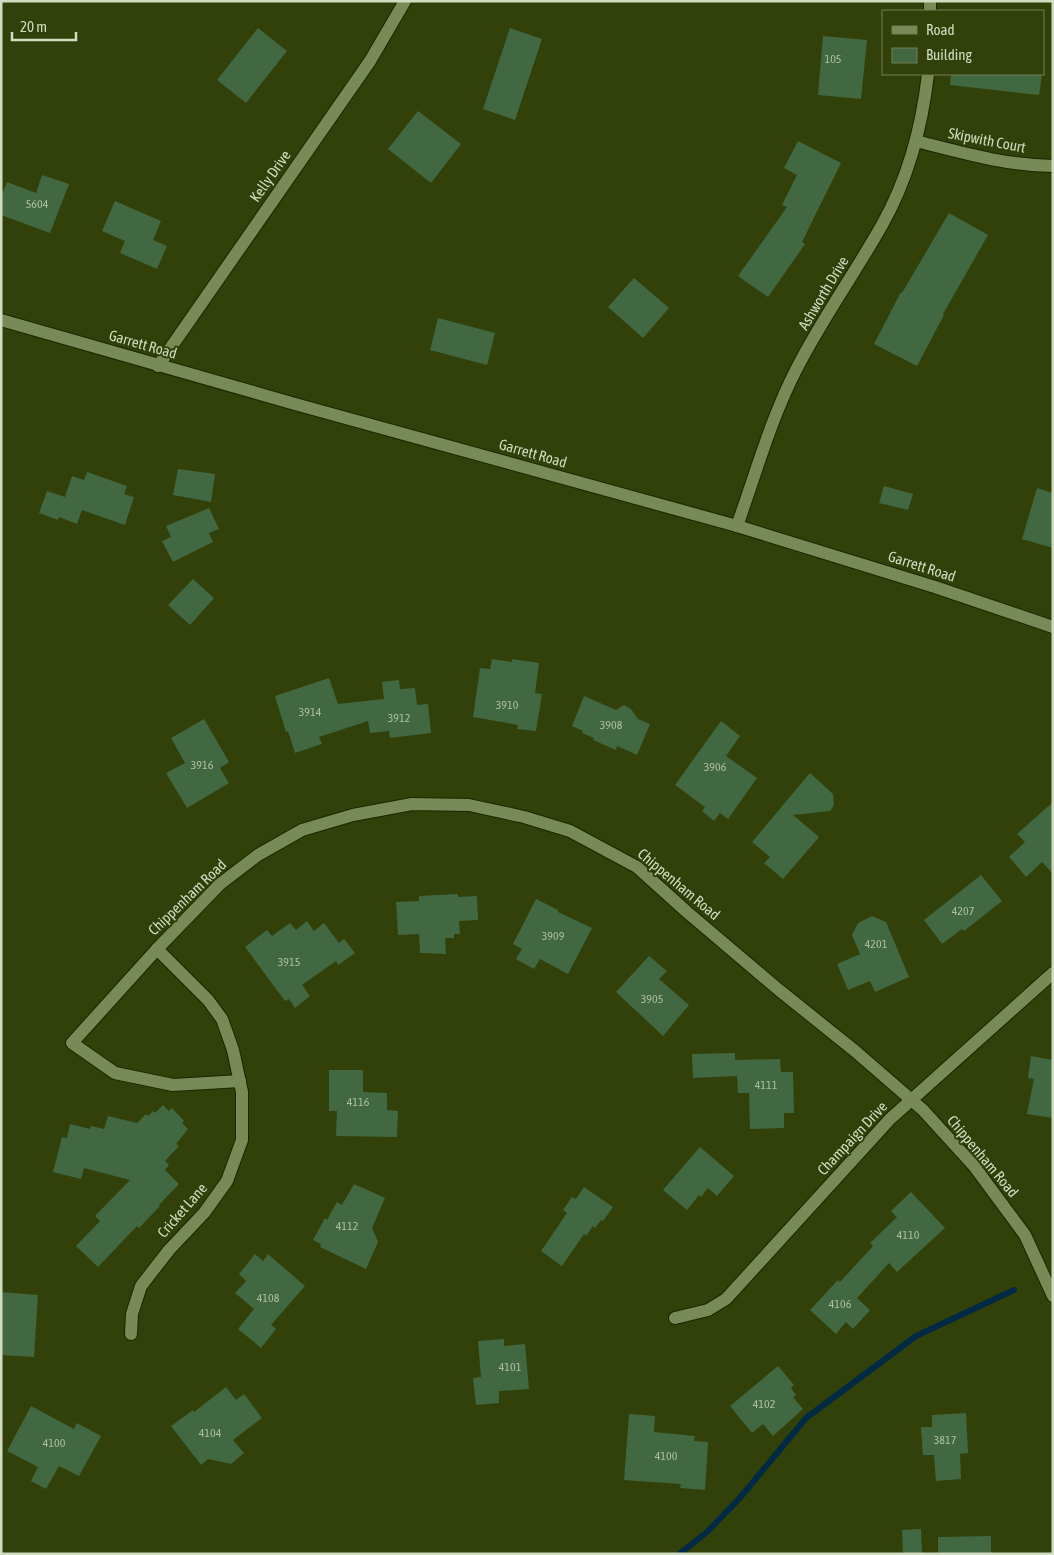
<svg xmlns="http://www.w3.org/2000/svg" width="1054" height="1555" font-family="'Asap Condensed',sans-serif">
  <rect width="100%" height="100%" fill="#32400a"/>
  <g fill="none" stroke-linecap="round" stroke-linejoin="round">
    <path stroke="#022a44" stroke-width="6" d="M 679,1554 L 706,1533 L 739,1499 L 806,1418 L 916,1336 L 1014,1290"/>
  </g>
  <g fill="#416840">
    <path d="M 258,28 L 287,51 L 246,103 L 217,80 Z"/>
    <path d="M 510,28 L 542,39 L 515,120 L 483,109 Z"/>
    <path d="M 823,36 L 867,40 L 861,99 L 818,95 Z"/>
    <path d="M 951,74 L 1042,74 L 1039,95 L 950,85 Z"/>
    <path d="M 418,111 L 461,144 L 431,183 L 388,149 Z"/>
    <path d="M 798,141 L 841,163 L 802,242 L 805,244 L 768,297 L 738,276 L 787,207 L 782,205 L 797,175 L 784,168 Z"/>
    <path d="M 42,175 L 69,184 L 50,233 L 1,215 L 1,197 L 7,182 L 36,193 Z"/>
    <path d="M 115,201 L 161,221 L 153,240 L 167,246 L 157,269 L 120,253 L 125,241 L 102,231 Z"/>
    <path d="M 949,213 L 988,235 L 943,314 L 944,315 L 917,366 L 874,344 L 901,292 L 902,293 Z"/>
    <path d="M 634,278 L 669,308 L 643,338 L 608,307 Z"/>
    <path d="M 438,318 L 495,333 L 487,365 L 430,350 Z"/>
    <path d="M 178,469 L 215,474 L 211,502 L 173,495 Z"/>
    <path d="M 87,472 L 127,486 L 124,494 L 134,497 L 125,525 L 82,510 L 77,524 L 59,517 L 58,520 L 39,513 L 47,491 L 65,497 L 72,476 L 84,480 Z"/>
    <path d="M 884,486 L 913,494 L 908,510 L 879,503 Z"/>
    <path d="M 1037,488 L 1053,493 L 1053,548 L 1022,539 Z"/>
    <path d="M 209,508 L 219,529 L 209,533 L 213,542 L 173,562 L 162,541 L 171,537 L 166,526 Z"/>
    <path d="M 193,579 L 214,598 L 190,625 L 168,605 Z"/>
    <path d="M 492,659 L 512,662 L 512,659 L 539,663 L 535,693 L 542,694 L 536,731 L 517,729 L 518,725 L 473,717 L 480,668 L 490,669 Z"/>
    <path d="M 329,678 L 338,704 L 384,699 L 382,682 L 399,680 L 400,689 L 415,688 L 417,705 L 428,704 L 431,733 L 390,738 L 389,731 L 370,733 L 368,721 L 319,737 L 322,744 L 295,753 L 288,731 L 286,732 L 275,696 Z"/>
    <path d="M 584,696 L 616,710 L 624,705 L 631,709 L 638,719 L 650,724 L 637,755 L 617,746 L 616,750 L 593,740 L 594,738 L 582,733 L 583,731 L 572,726 Z"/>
    <path d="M 204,719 L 229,762 L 220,768 L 229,783 L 187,808 L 166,773 L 185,763 L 171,738 Z"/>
    <path d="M 721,721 L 740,736 L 726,756 L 757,778 L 728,819 L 720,813 L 714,821 L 702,811 L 705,807 L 675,785 Z"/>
    <path d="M 810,773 L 833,794 L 834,805 L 830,811 L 793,815 L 819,837 L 783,879 L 764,863 L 770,857 L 752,842 Z"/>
    <path d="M 1053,802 L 1053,874 L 1042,862 L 1026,877 L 1009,857 L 1025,842 L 1017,834 Z"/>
    <path d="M 981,875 L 1002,901 L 964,931 L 962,929 L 942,944 L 924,920 Z"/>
    <path d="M 458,894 L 458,897 L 477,896 L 478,920 L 459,921 L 460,934 L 454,934 L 454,938 L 445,938 L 446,954 L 420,953 L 419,934 L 398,935 L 396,902 L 419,901 L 419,896 Z"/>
    <path d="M 536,899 L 558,910 L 558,912 L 592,928 L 568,974 L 540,959 L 534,969 L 516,959 L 522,949 L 513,944 Z"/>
    <path d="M 872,916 L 886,922 L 909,977 L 875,992 L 870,981 L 848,990 L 837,964 L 860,954 L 852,935 L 858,923 Z"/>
    <path d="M 307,921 L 314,931 L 324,923 L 339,943 L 344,939 L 355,953 L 338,965 L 336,961 L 302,985 L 310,996 L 295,1008 L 289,999 L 285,1001 L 245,947 L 267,930 L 272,936 L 290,923 L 296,930 Z"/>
    <path d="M 649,956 L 667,971 L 659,979 L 689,1005 L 663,1036 L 616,992 Z"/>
    <path d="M 735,1053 L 735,1060 L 780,1059 L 781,1072 L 793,1072 L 794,1113 L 784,1113 L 784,1128 L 750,1129 L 749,1093 L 738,1093 L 737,1076 L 693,1078 L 692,1054 Z"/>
    <path d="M 1031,1056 L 1053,1060 L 1053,1118 L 1027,1114 L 1034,1079 L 1028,1078 Z"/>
    <path d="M 329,1070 L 363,1070 L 363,1092 L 387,1093 L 387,1110 L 398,1111 L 397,1137 L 336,1136 L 337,1111 L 329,1111 Z"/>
    <path d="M 163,1105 L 169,1111 L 172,1108 L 184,1121 L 182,1123 L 188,1129 L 176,1144 L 179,1146 L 165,1161 L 169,1165 L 165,1170 L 179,1184 L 159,1205 L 160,1206 L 139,1228 L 137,1226 L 98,1267 L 76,1246 L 100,1221 L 95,1216 L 130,1180 L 84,1168 L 81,1179 L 53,1172 L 62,1137 L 67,1138 L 70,1124 L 90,1129 L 91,1126 L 104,1129 L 108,1116 L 137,1123 L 146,1114 L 148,1116 L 153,1111 L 155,1113 Z"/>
    <path d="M 700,1147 L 734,1176 L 717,1196 L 708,1188 L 701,1197 L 699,1195 L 687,1210 L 663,1190 Z"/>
    <path d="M 354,1184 L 385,1198 L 372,1228 L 378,1242 L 366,1269 L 320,1247 L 321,1244 L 313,1240 L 325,1218 L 327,1220 L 337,1202 L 342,1205 Z"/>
    <path d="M 584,1187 L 613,1207 L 603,1221 L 601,1220 L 595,1228 L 593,1226 L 586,1236 L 584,1234 L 562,1266 L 541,1251 L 567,1213 L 563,1210 L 572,1197 L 576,1199 Z"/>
    <path d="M 911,1192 L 945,1228 L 897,1272 L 889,1263 L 857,1298 L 870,1310 L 853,1329 L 846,1322 L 836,1334 L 810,1310 L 838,1280 L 840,1282 L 873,1246 L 870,1243 L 897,1217 L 891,1211 Z"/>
    <path d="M 255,1254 L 263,1261 L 268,1254 L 305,1286 L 271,1325 L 276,1329 L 261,1348 L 238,1329 L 254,1309 L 235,1293 L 246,1281 L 239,1274 Z"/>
    <path d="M 1,1292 L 38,1295 L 34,1357 L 1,1355 Z"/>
    <path d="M 504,1339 L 504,1346 L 525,1344 L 529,1389 L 499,1391 L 499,1403 L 476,1405 L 473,1378 L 481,1377 L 478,1341 Z"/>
    <path d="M 778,1366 L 794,1385 L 791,1388 L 796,1395 L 793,1397 L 803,1409 L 773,1436 L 763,1424 L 752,1433 L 730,1406 Z"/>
    <path d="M 226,1387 L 236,1400 L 244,1394 L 262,1418 L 233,1440 L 244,1453 L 231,1464 L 208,1459 L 201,1465 L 171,1426 L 193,1410 L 194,1412 Z"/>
    <path d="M 31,1406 L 74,1429 L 77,1423 L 101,1436 L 79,1476 L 59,1466 L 46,1489 L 31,1481 L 38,1467 L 7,1451 Z"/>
    <path d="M 966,1413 L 968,1453 L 960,1454 L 961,1479 L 936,1481 L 934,1455 L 923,1455 L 921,1427 L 932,1427 L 932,1415 Z"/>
    <path d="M 629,1414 L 655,1416 L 654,1432 L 695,1436 L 694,1441 L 708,1442 L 705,1490 L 680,1488 L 681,1484 L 624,1480 Z"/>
    <path d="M 921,1529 L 922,1553 L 903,1554 L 902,1530 Z"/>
    <path d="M 991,1536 L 991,1554 L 938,1554 L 938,1537 Z"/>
  </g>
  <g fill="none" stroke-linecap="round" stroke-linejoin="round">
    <defs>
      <g id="minor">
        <path d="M 930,11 L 930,1"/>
        <path d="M 916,141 C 963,153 1004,165 1053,166"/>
        <path d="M 1,320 L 295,404 L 737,526 L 935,587 L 1053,627"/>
        <path d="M 158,366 L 370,61 L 405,1"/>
        <path d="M 737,526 C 756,473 771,418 797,368 C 822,319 855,273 882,225 C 908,179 922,126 928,74"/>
        <path d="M 240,1081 L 173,1085 L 115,1073 L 72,1043 L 157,949 L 220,884 L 258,855 L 302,830 L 353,815 L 412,804 L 469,805 L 524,817 L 570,831 L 637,867 L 687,912 L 779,990 L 855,1051 L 923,1110 L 974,1166 L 1025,1235 L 1053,1296"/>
        <path d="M 675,1318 L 708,1310 L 726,1299 L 890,1119 L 1053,973"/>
        <path d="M 131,1334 L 132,1314 L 141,1286 L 169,1250 L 204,1213 L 227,1181 L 242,1140 L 242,1092 L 233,1050 L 222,1019 L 208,1000 L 157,949"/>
      </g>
    </defs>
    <use href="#minor" stroke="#1b2600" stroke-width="14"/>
    <use href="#minor" stroke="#788a55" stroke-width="12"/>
  </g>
  <g text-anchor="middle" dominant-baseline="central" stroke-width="4" stroke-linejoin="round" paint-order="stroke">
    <g font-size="12" fill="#adbfa0">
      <text x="833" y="59">105</text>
      <text x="37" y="204">5604</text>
      <text x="507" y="705">3910</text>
      <text x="310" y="712">3914</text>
      <text x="399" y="718">3912</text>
      <text x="611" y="725">3908</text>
      <text x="202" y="765">3916</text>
      <text x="715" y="767">3906</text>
      <text x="963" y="911">4207</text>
      <text x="553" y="936">3909</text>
      <text x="876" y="944">4201</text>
      <text x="289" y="962">3915</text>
      <text x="652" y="999">3905</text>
      <text x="766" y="1085">4111</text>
      <text x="358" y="1102">4116</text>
      <text x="347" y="1226">4112</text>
      <text x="908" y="1235">4110</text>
      <text x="268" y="1298">4108</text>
      <text x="840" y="1304">4106</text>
      <text x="510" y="1367">4101</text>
      <text x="764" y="1404">4102</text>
      <text x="210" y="1433">4104</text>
      <text x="945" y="1440">3817</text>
      <text x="54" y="1443">4100</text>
      <text x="666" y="1456">4100</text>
    </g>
    <g font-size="15" fill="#d1dcc0" stroke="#32400a">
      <text transform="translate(987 140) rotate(11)">Skipwith Court</text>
      <text transform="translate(270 176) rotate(-55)">Kelly Drive</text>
      <text transform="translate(823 293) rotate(-59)">Ashworth Drive</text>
      <text transform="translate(143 344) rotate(16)">Garrett Road</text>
      <text transform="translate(533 453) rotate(16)">Garrett Road</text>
      <text transform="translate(922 566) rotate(18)">Garrett Road</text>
      <text transform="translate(679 884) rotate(40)">Chippenham Road</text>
      <text transform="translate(187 897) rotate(-44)">Chippenham Road</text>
      <text transform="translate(852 1138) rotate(-47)">Champaign Drive</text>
      <text transform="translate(983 1156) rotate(50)">Chippenham Road</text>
      <text transform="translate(182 1210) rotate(-49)">Cricket Lane</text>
    </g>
  </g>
  <rect width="1054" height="1555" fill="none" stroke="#d1dcc0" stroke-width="5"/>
  <rect x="882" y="10" width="162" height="65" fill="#32400a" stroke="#727e53"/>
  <rect x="892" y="26" width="25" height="8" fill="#788a55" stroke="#727e53"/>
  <text x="926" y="35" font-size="15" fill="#d1dcc0">Road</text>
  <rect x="892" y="48" width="25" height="15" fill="#416840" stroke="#727e53"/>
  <text x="926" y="60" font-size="15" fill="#d1dcc0">Building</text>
  <path d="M12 32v8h64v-8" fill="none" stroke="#d1dcc0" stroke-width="2.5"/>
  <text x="20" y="32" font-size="15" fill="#d1dcc0" stroke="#32400a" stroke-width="4" paint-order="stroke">20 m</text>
</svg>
